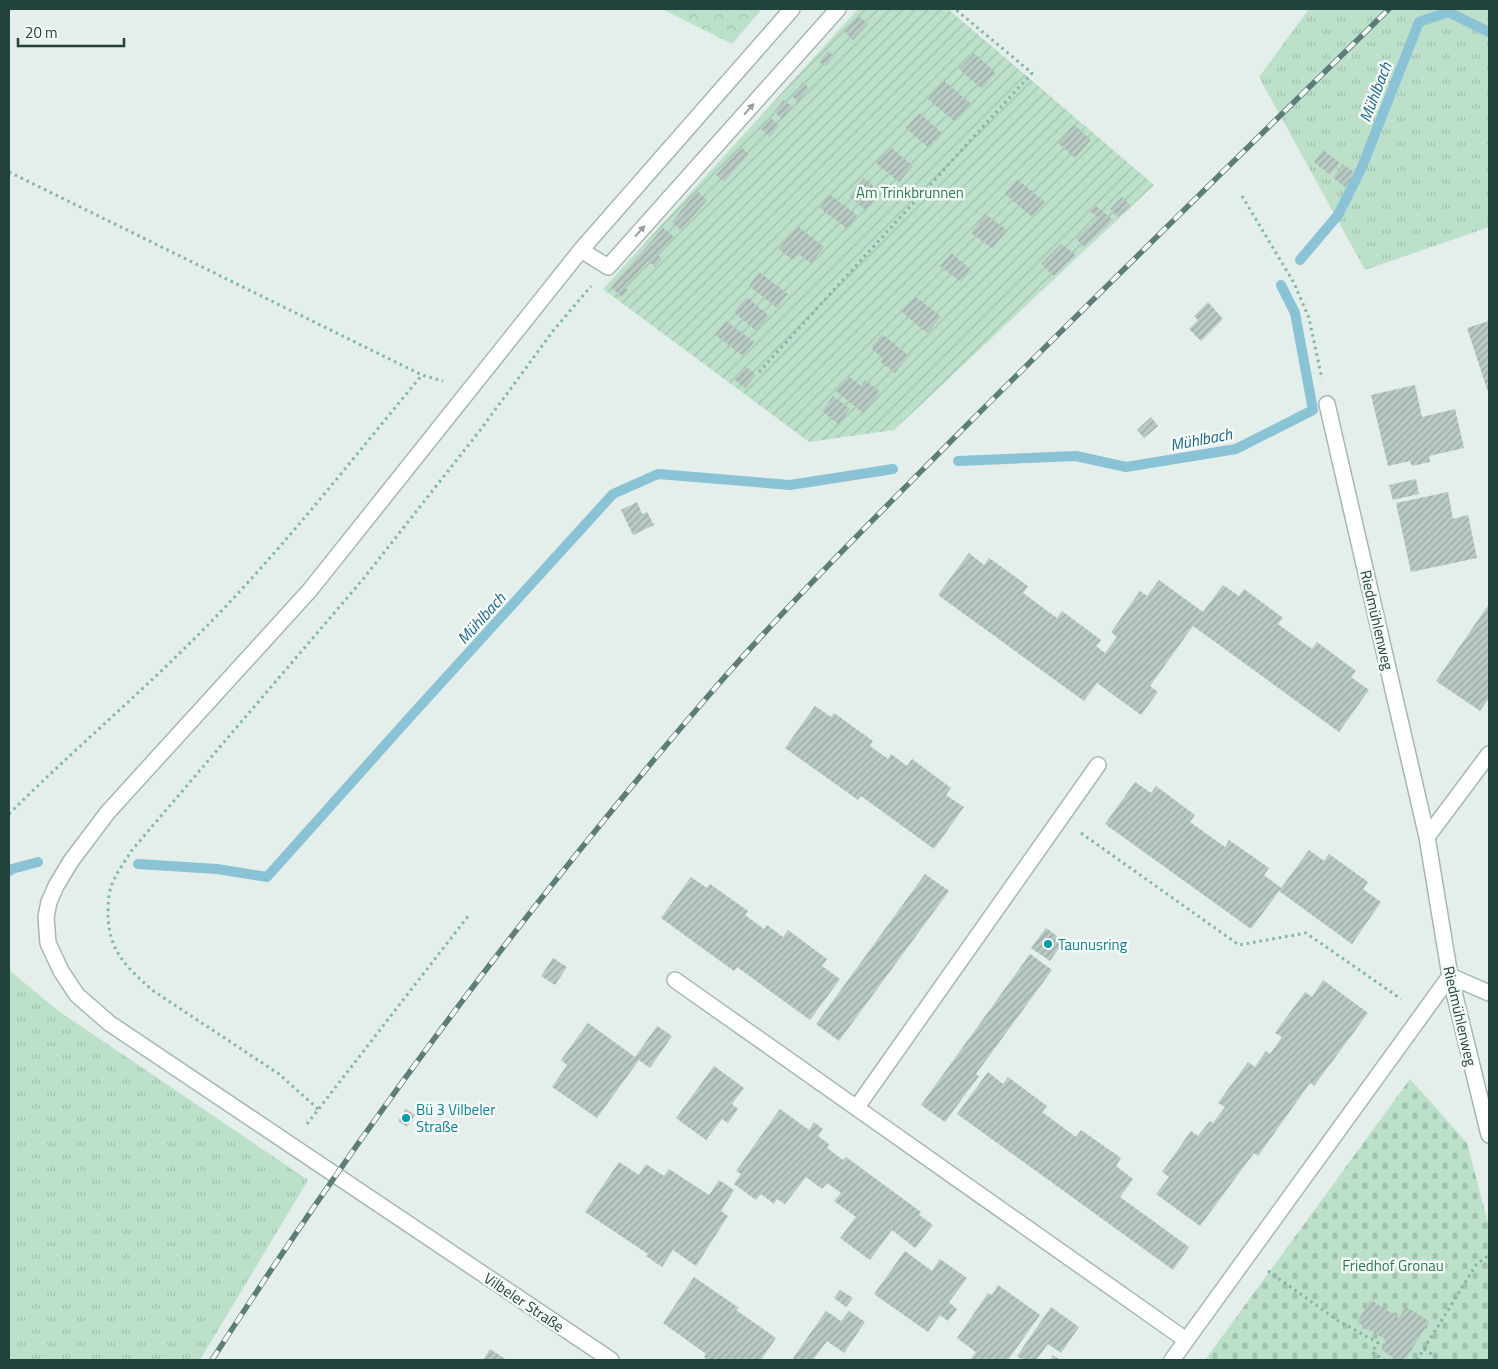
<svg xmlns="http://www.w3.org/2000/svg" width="1498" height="1369" font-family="'Titillium Web',sans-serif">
  <defs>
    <pattern id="grass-tufts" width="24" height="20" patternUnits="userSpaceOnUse" patternTransform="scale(1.25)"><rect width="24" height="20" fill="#bce0ca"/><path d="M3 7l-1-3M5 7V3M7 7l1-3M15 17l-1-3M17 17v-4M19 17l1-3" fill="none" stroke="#a1c1ae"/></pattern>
    <pattern id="forest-crowns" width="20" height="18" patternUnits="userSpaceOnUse" patternTransform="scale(1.25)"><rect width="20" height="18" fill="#bce0ca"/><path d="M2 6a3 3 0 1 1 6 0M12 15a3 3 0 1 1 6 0" fill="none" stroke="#a1c1ae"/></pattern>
    <pattern id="cemetery-stones" width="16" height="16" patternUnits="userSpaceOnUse" patternTransform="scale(1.25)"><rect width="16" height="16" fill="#bce0ca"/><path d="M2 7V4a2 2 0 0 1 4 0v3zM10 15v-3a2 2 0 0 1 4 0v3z" fill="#a1c1ae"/></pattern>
    <pattern id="garden-furrows" width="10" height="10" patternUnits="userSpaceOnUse" patternTransform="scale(1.25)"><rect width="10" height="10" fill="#bce0ca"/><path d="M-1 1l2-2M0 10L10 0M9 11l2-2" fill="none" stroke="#a1c1ae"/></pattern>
    <pattern id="building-hatch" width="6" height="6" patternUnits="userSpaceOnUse" patternTransform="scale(1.25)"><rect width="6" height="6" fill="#b9cac4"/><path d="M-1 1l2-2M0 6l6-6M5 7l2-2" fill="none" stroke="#96a6a0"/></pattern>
  </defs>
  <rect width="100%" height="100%" fill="#e4eeeb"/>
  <g fill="url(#grass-tufts)">
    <path d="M 1309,9 L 1489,9 L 1489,227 L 1365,270 L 1259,77 Z"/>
    <path d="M 9,970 L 57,1010 L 308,1180 L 200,1360 L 9,1360 Z"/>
  </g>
  <path fill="url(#forest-crowns)" d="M 662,9 L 762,9 L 732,44 Z"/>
  <path fill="url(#cemetery-stones)" d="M 1410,1079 L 1467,1143 L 1489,1227 L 1489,1360 L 1205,1360 Z"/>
  <path fill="url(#garden-furrows)" d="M 858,9 L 948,9 L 1154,185 L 894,430 L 809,442 L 603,289 Z"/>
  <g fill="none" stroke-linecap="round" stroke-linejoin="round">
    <g stroke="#8ac2d6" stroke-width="10">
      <path d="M 1300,260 L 1338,215 L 1362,167 L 1419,22 L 1448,12 L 1489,32"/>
      <path d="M 958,461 L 1076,456 L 1126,467 L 1236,449 L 1313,410 L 1295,313 L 1281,285"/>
      <path d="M 138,864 L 217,869 L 267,877 L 410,717 L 613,494 L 658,474 L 790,485 L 893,469"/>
      <path d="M 9,871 L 12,869 L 38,862"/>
    </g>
  </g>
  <g fill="url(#building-hatch)">
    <path d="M 859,16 L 868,24 L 853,40 L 845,32 Z"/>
    <path d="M 828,51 L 834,56 L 826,66 L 819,62 Z"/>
    <path d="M 974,53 L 996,73 L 982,89 L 959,69 Z"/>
    <path d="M 944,81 L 970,103 L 954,121 L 928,99 Z"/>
    <path d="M 803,82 L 809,88 L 798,102 L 792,96 Z"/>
    <path d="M 784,100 L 792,107 L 782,119 L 774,112 Z"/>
    <path d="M 919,113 L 942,133 L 929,148 L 906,128 Z"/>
    <path d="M 770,117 L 779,125 L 770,137 L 761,129 Z"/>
    <path d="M 1074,125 L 1091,140 L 1075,158 L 1058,143 Z"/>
    <path d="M 741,147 L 749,154 L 724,182 L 716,175 Z"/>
    <path d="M 890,147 L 913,166 L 899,182 L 876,163 Z"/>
    <path d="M 1323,150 L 1340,163 L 1330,175 L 1314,162 Z"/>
    <path d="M 1343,164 L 1355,173 L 1345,187 L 1333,178 Z"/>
    <path d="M 864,178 L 880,192 L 865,210 L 849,196 Z"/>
    <path d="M 1017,179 L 1045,202 L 1032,217 L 1005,194 Z"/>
    <path d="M 697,191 L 707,200 L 681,230 L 672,222 Z"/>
    <path d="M 830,195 L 857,215 L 847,229 L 820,208 Z"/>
    <path d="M 1122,197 L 1130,205 L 1118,217 L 1110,209 Z"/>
    <path d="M 1095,205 L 1113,220 L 1084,247 L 1076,238 L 1099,218 L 1089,211 Z"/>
    <path d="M 985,214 L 1007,230 L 993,249 L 971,233 Z"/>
    <path d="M 797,226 L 824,247 L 811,263 L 798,254 L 793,260 L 779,249 Z"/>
    <path d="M 663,228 L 674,237 L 658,255 L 662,259 L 655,267 L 648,261 L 625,287 L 628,290 L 622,297 L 611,287 Z"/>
    <path d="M 1061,244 L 1076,255 L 1054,276 L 1041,264 Z"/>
    <path d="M 951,253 L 971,270 L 961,282 L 940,266 Z"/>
    <path d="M 759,272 L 788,294 L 777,308 L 749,286 Z"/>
    <path d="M 915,296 L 941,317 L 927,333 L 902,312 Z"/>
    <path d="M 747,297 L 769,316 L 756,331 L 734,312 Z"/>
    <path d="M 1208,302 L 1223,319 L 1201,341 L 1189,329 L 1198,320 L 1194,316 Z"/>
    <path d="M 726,321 L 754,342 L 743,356 L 715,335 Z"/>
    <path d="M 1489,321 L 1489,395 L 1467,328 Z"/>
    <path d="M 882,334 L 909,356 L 895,373 L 880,361 L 883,358 L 871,348 Z"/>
    <path d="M 745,366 L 756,375 L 745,388 L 734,379 Z"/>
    <path d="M 848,376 L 861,386 L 865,380 L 880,392 L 863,413 L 836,391 Z"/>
    <path d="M 1415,385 L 1422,417 L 1455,409 L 1464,448 L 1429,456 L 1430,462 L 1412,466 L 1410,461 L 1388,466 L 1371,395 Z"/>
    <path d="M 833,396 L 850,409 L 838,424 L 822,411 Z"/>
    <path d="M 1151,417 L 1158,426 L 1144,438 L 1137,430 Z"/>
    <path d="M 1416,479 L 1419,494 L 1393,500 L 1389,485 Z"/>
    <path d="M 1448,492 L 1453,519 L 1468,515 L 1477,558 L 1411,572 L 1396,503 Z"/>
    <path d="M 637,502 L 642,514 L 647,512 L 654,525 L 633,535 L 621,510 Z"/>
    <path d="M 969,553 L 984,565 L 989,558 L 1028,586 L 1023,593 L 1057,618 L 1062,611 L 1101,640 L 1096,646 L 1105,653 L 1117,637 L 1111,632 L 1140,591 L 1147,596 L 1159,580 L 1203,612 L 1223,585 L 1239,596 L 1244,589 L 1283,618 L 1278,624 L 1312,649 L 1317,642 L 1356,671 L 1351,677 L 1369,690 L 1339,732 L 1193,626 L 1150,686 L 1158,692 L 1141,715 L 1097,683 L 1084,701 L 938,595 Z"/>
    <path d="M 1489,604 L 1489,698 L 1480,711 L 1436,681 Z"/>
    <path d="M 815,706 L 831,717 L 834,713 L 873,741 L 870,746 L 888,759 L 891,754 L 907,766 L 912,759 L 951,788 L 946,795 L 964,807 L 934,849 L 861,796 L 858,800 L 785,748 Z"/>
    <path d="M 1135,782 L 1151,793 L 1156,786 L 1195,815 L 1190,822 L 1225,847 L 1229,840 L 1269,868 L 1264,875 L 1281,888 L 1309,850 L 1324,861 L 1329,854 L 1368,882 L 1363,889 L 1381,902 L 1352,944 L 1279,891 L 1251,929 L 1105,824 Z"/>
    <path d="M 925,874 L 949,891 L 839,1041 L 816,1024 Z"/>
    <path d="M 691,877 L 707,888 L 710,884 L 748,911 L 745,915 L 764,929 L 767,925 L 783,937 L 788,930 L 827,959 L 822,966 L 840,979 L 810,1020 L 737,967 L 734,971 L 661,918 Z"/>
    <path d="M 1046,928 L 1064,941 L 1050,961 L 1031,948 Z"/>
    <path d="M 1030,954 L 1052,970 L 976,1074 L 979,1076 L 945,1122 L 921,1105 Z"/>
    <path d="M 553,958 L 567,967 L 555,985 L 541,976 Z"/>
    <path d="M 1323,980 L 1368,1013 L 1314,1086 L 1310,1083 L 1258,1156 L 1254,1153 L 1200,1226 L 1156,1194 L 1169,1177 L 1162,1172 L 1191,1131 L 1198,1136 L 1210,1121 L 1213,1123 L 1225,1107 L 1218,1103 L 1248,1062 L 1255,1067 L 1266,1051 L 1270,1054 L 1282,1037 L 1275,1033 L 1305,992 L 1312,997 Z"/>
    <path d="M 588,1023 L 635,1057 L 657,1026 L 672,1036 L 650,1068 L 639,1060 L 597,1118 L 552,1087 L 567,1065 L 561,1060 Z"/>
    <path d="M 714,1066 L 744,1088 L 732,1104 L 738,1109 L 728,1123 L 722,1119 L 706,1140 L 676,1118 Z"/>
    <path d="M 988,1072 L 1003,1084 L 1008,1077 L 1047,1106 L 1042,1112 L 1076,1137 L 1081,1130 L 1121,1158 L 1116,1166 L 1133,1179 L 1120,1197 L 1189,1247 L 1173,1270 L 957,1114 Z"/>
    <path d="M 406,1109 L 415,1115 L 407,1127 L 398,1121 Z"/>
    <path d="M 780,1109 L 809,1130 L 814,1122 L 823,1129 L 818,1136 L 829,1144 L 827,1148 L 843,1160 L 846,1157 L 921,1212 L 919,1215 L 933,1225 L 915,1248 L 892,1230 L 870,1260 L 840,1238 L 856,1217 L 834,1201 L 841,1193 L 827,1183 L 822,1189 L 806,1177 L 785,1204 L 777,1199 L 774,1204 L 761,1194 L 756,1200 L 734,1184 L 741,1174 L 736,1171 Z"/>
    <path d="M 619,1162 L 639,1175 L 646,1164 L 664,1176 L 669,1169 L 709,1195 L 719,1180 L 734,1190 L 721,1211 L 728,1216 L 696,1266 L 673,1250 L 662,1267 L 646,1256 L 648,1254 L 585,1212 Z"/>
    <path d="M 905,1251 L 932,1271 L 940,1259 L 967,1278 L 949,1302 L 957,1309 L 948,1321 L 940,1315 L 928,1332 L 874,1294 Z"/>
    <path d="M 694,1277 L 739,1308 L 736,1310 L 776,1338 L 761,1360 L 708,1360 L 704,1357 L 706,1354 L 663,1323 Z"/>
    <path d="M 998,1285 L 1040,1315 L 1008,1360 L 970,1360 L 976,1352 L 957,1338 L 988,1293 L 992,1295 Z"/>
    <path d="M 840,1290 L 853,1298 L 846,1307 L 834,1298 Z"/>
    <path d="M 1371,1300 L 1399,1318 L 1406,1307 L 1429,1321 L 1405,1360 L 1398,1360 L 1381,1350 L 1386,1340 L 1357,1322 Z"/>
    <path d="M 1051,1307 L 1079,1327 L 1061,1353 L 1048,1344 L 1036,1360 L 1023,1360 L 1017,1356 Z"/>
    <path d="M 826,1311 L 841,1321 L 849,1311 L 865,1322 L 844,1353 L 827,1341 L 813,1360 L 797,1360 L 793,1358 Z"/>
    <path d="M 490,1349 L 507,1360 L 483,1360 Z"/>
    <path d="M 1053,1355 L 1060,1360 L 1050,1360 Z"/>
  </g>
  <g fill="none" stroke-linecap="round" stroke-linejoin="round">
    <defs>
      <path id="service" d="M 581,250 L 608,267 L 838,9"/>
      <g id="minor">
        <path d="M 1327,404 L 1427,837 L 1450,976 L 1489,1135"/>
        <path d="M 1427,837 L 1489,754"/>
        <path d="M 675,980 L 1186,1340"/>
        <path d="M 857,1107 L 1098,765"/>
        <path d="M 1172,1360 L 1450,976 L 1489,993"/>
      </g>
      <path id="tertiary" d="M 611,1360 L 109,1023 L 77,995 L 61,971 L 48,943 L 46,917 L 49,902 L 56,886 L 71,861 L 108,812 L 310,590 L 581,250 L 792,9"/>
    </defs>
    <use href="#service" stroke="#a6b7b3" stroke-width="18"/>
    <use href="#minor" stroke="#a6b7b3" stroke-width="18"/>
    <use href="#tertiary" stroke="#a6b7b3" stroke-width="18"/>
    <g stroke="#83b4aa" stroke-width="3" stroke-dasharray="2.5 4" stroke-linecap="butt">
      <path d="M 9,172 L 422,375 L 443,381"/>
      <path d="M 1242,196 L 1294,283 L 1309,318 L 1322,379"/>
      <path d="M 759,372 L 1032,73 L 955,9"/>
      <path d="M 9,814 C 80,743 158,679 227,605 C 296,532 358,452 422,375"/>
      <path d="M 1081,833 L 1239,945 L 1306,933 L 1401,999"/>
      <path d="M 318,1109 L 279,1074 L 152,990 C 127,967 110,953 108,917 C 108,908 108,896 111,887 C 115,874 125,862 132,850 L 364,578 L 481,429 L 553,331 L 591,286"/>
      <path d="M 307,1124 L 469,915"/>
      <path d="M 1268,1271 L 1337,1320 L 1378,1343 L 1372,1352 L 1384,1360"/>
      <path d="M 1424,1349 L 1441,1360"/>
      <path d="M 1417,1360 L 1476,1265 L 1489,1255"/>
    </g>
    <use href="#service" stroke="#fff" stroke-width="15"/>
    <use href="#minor" stroke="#fff" stroke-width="15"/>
    <use href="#tertiary" stroke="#fff" stroke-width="15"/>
    <defs>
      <path id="rail" d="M 212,1360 C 360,1130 525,909 703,702 C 785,606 876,517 965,427 C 1105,287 1247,148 1389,9"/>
    </defs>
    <use href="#rail" stroke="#5d7d78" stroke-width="5.5"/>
    <use href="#rail" stroke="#f5faf8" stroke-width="4" stroke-dasharray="11" stroke-linecap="butt"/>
  </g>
  <defs><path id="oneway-solid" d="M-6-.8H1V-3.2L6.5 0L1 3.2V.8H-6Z" transform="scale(1.25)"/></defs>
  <g fill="#90a09e">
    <use href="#oneway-solid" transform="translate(749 109) rotate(-48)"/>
    <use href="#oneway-solid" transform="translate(640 231) rotate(-48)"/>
  </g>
  <g fill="#0f9aa8" stroke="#f5faf8" stroke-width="2">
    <circle cx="1048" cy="944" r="5"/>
    <circle cx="406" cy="1118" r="5"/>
  </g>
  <g text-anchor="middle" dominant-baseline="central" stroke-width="5" stroke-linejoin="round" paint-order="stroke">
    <g font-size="15" fill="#2a7b52" stroke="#f5faf8">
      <text x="910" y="192">Am Trinkbrunnen</text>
      <text x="1393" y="1265">Friedhof Gronau</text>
    </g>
    <g font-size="15" fill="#22423c" stroke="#f5faf8">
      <text transform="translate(1377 620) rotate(77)">Riedmühlenweg</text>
      <text transform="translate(1460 1016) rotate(77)">Riedmühlenweg</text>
      <text transform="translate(524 1302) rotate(34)">Vilbeler Straße</text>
    </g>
    <g font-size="15" fill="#0d838f" stroke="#f5faf8" text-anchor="start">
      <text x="1058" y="944">Taunusring</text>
      <text x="416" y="1109">Bü 3 Vilbeler<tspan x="416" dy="17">Straße</tspan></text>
    </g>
    <g font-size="16" font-style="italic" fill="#186581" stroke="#f5faf8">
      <text transform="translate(1375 92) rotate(-69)">Mühlbach</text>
      <text transform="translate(1201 439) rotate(-11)">Mühlbach</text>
      <text transform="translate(481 618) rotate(-48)">Mühlbach</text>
    </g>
  </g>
  <rect width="1498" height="1369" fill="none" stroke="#22423c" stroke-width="20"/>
  <path d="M18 38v8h106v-8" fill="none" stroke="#22423c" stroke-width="2.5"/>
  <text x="25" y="38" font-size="15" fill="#22423c" stroke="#f5faf8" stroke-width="4" paint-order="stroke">20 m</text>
</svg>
